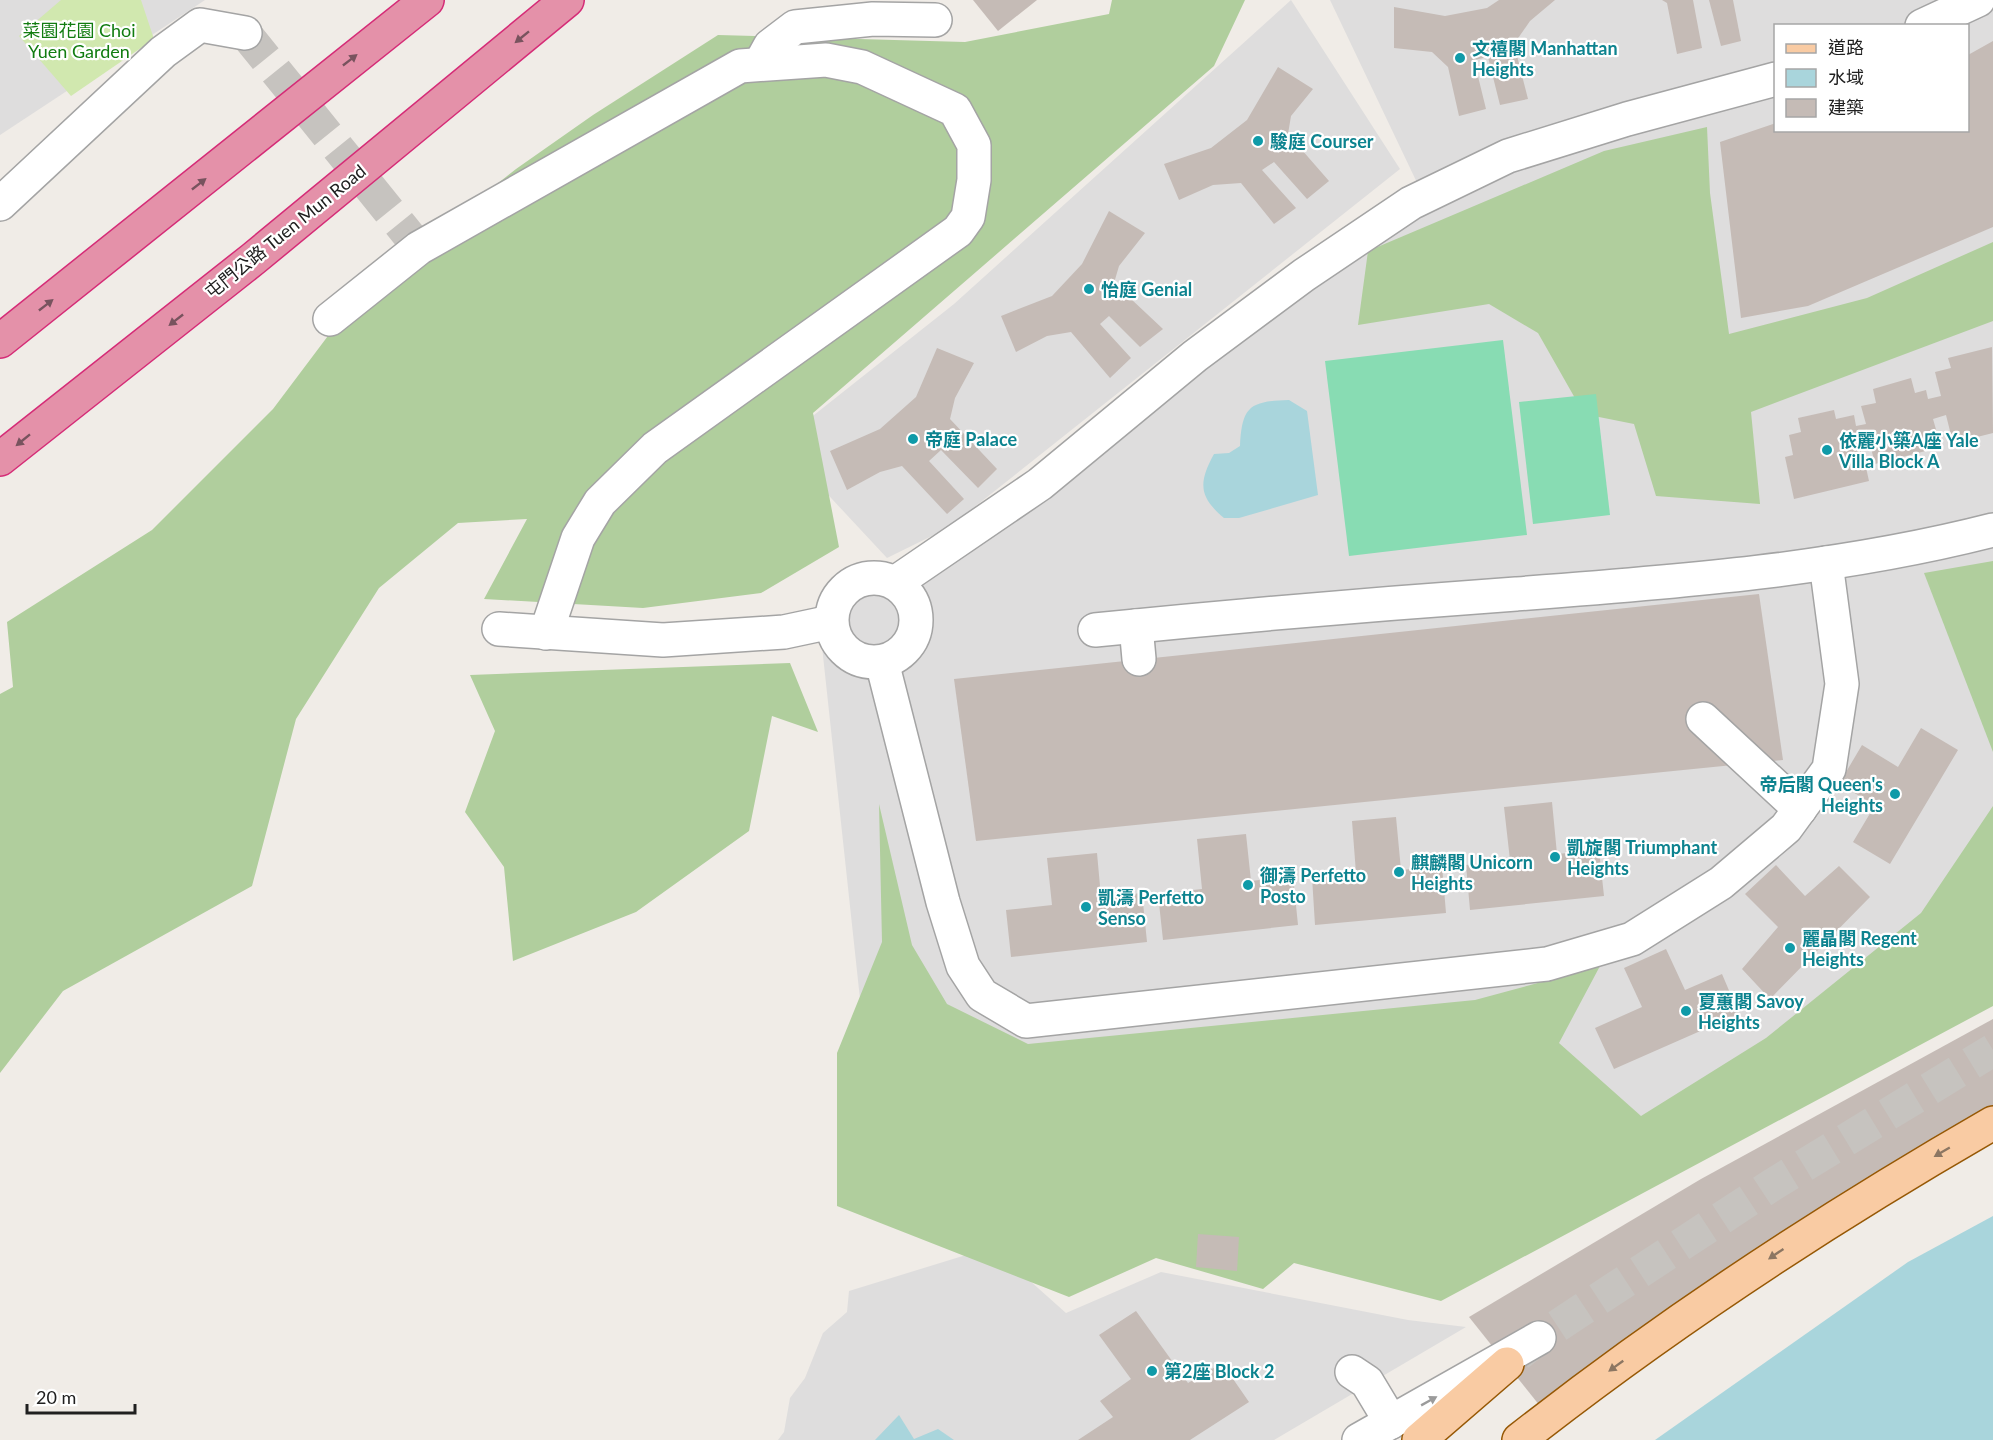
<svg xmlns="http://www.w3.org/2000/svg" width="1993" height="1440" font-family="Lato,'Noto Sans TC',sans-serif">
  <rect width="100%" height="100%" fill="#f0ece7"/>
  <g fill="#dedddd" fill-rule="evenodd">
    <path d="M 0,0 L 205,0 L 0,135 Z"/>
    <path d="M 1291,0 L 1400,169 L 948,528 L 887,558 L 791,455 L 785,438 L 954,304 Z"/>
    <path d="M 1330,0 L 1993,0 L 1993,898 L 1634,1134 L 864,1036 L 817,600 L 1014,518 L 1421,191 ZM 1776,26 L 1968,26 L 1968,130 L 1776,130 Z"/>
    <path d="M 992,1247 L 1066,1313 L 1161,1272 L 1408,1320 L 1466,1327 L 1274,1440 L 778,1440 L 784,1432 L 790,1398 L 805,1378 L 823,1333 L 847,1312 L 849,1291 Z"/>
  </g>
  <path fill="#d1e8af" d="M 61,0 L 141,0 L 154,39 L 71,96 L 19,36 Z"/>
  <g fill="#b0ce9d">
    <path d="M 1112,0 L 1245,0 L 1214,66 L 813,413 L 839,547 L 761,593 L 643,608 L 484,599 L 527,519 L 458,523 L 379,588 L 296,719 L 252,886 L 63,991 L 0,1073 L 0,694 L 13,687 L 7,622 L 152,530 L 273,409 L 364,288 L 516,169 L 593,115 L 718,35 L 965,42 L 1109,14 Z"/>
    <path d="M 1707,127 L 1710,193 L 1729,334 L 1867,298 L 1993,242 L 1993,321 L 1751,412 L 1760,504 L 1656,496 L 1634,424 L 1584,414 L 1538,333 L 1489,304 L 1358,325 L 1368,251 L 1604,151 Z"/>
    <path d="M 1993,561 L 1993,752 L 1924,573 Z"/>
    <path d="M 790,663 L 818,732 L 772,716 L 749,831 L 636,912 L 513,961 L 504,867 L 465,812 L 495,731 L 470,675 Z"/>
    <path d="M 879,804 L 912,945 L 947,1004 L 1028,1044 L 1475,1000 L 1600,966 L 1559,1043 L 1641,1116 L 1766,1038 L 1921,913 L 1993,806 L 1993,1006 L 1441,1301 L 1294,1263 L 1263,1289 L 1156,1258 L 1069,1297 L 837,1206 L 837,1053 L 882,942 Z"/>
  </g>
  <g fill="#88dcb3">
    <path d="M 1503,340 L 1527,535 L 1349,556 L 1325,361 Z"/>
    <path d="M 1596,394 L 1610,515 L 1533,524 L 1519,402 Z"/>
  </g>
  <g fill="#a9d5dc">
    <path d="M 1289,400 L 1307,411 L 1318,495 L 1239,518 L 1224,518 C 1199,497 1198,483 1214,454 L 1229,453 L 1240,446 C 1242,407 1249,401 1289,400 Z"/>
    <path d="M 1993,1216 L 1993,1440 L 1655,1440 L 1908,1262 Z"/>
    <path d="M 899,1415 L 914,1439 L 938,1429 L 954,1440 L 875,1440 Z"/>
  </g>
  <g fill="#c5bbb6">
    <path d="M 973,0 L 1037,0 L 998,31 Z"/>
    <path d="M 1499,0 L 1555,0 L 1530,21 L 1514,44 L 1528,99 L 1500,105 L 1488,57 L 1474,60 L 1486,109 L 1459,116 L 1448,67 L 1432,52 L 1394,48 L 1394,7 L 1445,16 L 1487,8 Z"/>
    <path d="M 1662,0 L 1693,0 L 1702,48 L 1677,54 L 1667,3 Z"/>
    <path d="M 1709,0 L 1733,0 L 1741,41 L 1721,46 Z"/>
    <path d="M 1993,41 L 1993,227 L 1808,306 L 1741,318 L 1720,142 L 1776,123 L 1776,130 L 1968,130 L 1968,55 Z"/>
    <path d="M 1278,67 L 1313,89 L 1291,116 L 1288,134 L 1329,181 L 1307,199 L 1274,162 L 1262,170 L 1296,208 L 1274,224 L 1241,183 L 1213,185 L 1179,200 L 1164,164 L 1211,148 L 1247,120 Z"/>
    <path d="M 1109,211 L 1145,233 L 1119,266 L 1114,283 L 1163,329 L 1140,347 L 1109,316 L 1100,324 L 1131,358 L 1110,378 L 1071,332 L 1047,336 L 1016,352 L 1001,316 L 1052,296 L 1082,264 Z"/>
    <path d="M 1992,347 L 1993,433 L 1953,443 L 1946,415 L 1933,419 L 1941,447 L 1875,464 L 1870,444 L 1861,445 L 1869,481 L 1794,499 L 1785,457 L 1793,455 L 1789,435 L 1801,432 L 1798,418 L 1834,410 L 1836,419 L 1854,415 L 1856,426 L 1866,424 L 1861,406 L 1876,403 L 1873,389 L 1911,378 L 1915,393 L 1926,390 L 1928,399 L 1941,396 L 1935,372 L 1951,368 L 1948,358 Z"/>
    <path d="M 937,348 L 974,363 L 955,398 L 950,419 L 997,469 L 978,488 L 941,450 L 929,461 L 964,499 L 947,514 L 902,466 L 880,472 L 847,490 L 830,451 L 880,429 L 916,397 Z"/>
    <path d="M 1759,594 L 1783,760 L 976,841 L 954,679 Z"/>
    <path d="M 1921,728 L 1958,750 L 1890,864 L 1853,842 L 1875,805 L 1839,784 L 1862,745 L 1898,767 Z"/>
    <path d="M 1552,802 L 1557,854 L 1599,850 L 1604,896 L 1470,910 L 1466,865 L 1510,860 L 1504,807 Z"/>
    <path d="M 1396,817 L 1401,870 L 1442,866 L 1446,913 L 1315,925 L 1312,877 L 1356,873 L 1352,821 Z"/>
    <path d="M 1246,834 L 1251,881 L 1293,876 L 1298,925 L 1163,940 L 1158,894 L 1202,889 L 1197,839 Z"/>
    <path d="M 1097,853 L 1101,897 L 1142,893 L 1147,942 L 1011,957 L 1006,910 L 1052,905 L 1047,858 Z"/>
    <path d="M 1776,865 L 1805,896 L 1839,866 L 1870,897 L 1770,999 L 1742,969 L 1778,927 L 1745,894 Z"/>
    <path d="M 1666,949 L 1685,990 L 1722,974 L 1739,1014 L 1614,1069 L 1595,1028 L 1642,1007 L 1624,968 Z"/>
    <path d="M 1993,1019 L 1993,1119 L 1544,1411 L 1469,1317 L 1701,1179 Z"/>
    <path d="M 1198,1234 L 1239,1237 L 1237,1271 L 1196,1267 Z"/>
    <path d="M 1136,1311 L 1188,1383 L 1222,1363 L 1249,1402 L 1190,1440 L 1078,1440 L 1113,1417 L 1100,1401 L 1131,1379 L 1099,1335 Z"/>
  </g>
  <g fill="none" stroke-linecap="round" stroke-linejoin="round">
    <path stroke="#c6c3bf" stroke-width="33" stroke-dasharray="33 16" stroke-linecap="butt" d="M 245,33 L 419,248"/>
    <path stroke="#c6c3bf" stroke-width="33" stroke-dasharray="33 16" stroke-linecap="butt" d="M 1518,1355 L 1539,1338 L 1772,1185 L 1993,1050"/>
    <defs>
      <g id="minor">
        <path d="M 1922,26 L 1978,0"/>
        <path d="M 760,64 L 770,46 L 795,27 L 873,19 L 935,20"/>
        <path d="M 0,204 L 163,52 L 200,25 L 245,33"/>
        <path d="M 330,319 L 419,248 L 740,66 L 826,60 L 862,67 L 955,110 L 974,145 L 974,180 L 968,217 L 958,231 L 655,448 L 600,502 L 578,538 L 546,633"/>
        <circle cx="874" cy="620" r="42"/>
        <path d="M 895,583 L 1040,484 L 1195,356 L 1304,275 L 1411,203 L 1508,156 L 1627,119 L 1776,79"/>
        <path d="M 1136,626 L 1139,659"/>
        <path d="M 499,629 L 663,640 L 784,632 L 831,622"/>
        <path d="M 1095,630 C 1235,616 1375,604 1516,594 C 1676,582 1837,570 1993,530"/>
        <path d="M 882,662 L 943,902 L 963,966 L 982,995 L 1026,1021 L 1547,964 L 1632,939 L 1721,883 L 1786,828 L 1829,769 L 1842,684 L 1826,563"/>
        <path d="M 1703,719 L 1800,809"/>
        <path d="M 1352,1372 L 1367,1382 L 1391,1422"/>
        <path d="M 1359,1440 L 1539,1338"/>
      </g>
      <g id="major">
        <path d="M 1419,1440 L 1507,1364"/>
        <path d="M 1519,1440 C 1669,1322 1828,1218 1993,1123"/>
      </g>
      <g id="highway">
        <path d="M 0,341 L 427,0"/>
        <path d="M 0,459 L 253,259 L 567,0"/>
      </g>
    </defs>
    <use href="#minor" stroke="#a4a4a4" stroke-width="36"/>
    <use href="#major" stroke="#965805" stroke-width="36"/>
    <use href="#highway" stroke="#d52c77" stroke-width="36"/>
    <use href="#minor" stroke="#fff" stroke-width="33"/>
    <use href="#major" stroke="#f9cba3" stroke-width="33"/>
    <use href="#highway" stroke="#e491a9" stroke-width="33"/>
  </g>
  <defs><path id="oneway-solid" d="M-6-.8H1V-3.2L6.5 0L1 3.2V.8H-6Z" transform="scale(1.5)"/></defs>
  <g fill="#78535e">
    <use href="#oneway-solid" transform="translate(522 37) rotate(141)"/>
    <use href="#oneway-solid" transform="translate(350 60) rotate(-38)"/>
    <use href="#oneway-solid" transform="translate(199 184) rotate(-38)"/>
    <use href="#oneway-solid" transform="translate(46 305) rotate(-38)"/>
    <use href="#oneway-solid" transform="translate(176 320) rotate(142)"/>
    <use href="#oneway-solid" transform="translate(23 440) rotate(141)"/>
  </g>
  <g fill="#8c7662">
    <use href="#oneway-solid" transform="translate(1942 1152) rotate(150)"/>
    <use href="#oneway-solid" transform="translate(1776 1254) rotate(146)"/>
    <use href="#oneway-solid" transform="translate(1616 1366) rotate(144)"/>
  </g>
  <use fill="#9b9b9b" href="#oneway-solid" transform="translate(1429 1401) rotate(-29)"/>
  <g fill="#0f9aa8" stroke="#fff" stroke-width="2">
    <circle cx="1460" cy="58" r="6"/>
    <circle cx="1258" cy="141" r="6"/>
    <circle cx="1089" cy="289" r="6"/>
    <circle cx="913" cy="439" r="6"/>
    <circle cx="1827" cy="450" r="6"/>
    <circle cx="1895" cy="794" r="6"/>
    <circle cx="1555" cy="857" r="6"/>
    <circle cx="1399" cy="872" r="6"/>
    <circle cx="1248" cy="885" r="6"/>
    <circle cx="1086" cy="907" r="6"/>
    <circle cx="1790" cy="948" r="6"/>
    <circle cx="1686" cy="1011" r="6"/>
    <circle cx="1152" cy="1371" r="6"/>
  </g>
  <g text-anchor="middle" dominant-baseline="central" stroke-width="4.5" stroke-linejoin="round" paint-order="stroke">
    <g font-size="18" fill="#117c10" stroke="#fff">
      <text x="79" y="30">菜園花園 Choi<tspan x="79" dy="21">Yuen Garden</tspan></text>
    </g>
    <g font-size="18" font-weight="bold" fill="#0d838f" stroke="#fff" text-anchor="start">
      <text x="1472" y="48">文禧閣 Manhattan<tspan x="1472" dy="21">Heights</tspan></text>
      <text x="1270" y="141">駿庭 Courser</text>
      <text x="1101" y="289">怡庭 Genial</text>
      <text x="925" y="439">帝庭 Palace</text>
      <text x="1839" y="440">依麗小築A座 Yale<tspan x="1839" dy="21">Villa Block A</tspan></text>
      <text x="1883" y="784" text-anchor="end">帝后閣 Queen's<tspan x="1883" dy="21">Heights</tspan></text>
      <text x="1567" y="847">凱旋閣 Triumphant<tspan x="1567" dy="21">Heights</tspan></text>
      <text x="1411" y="862">麒麟閣 Unicorn<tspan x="1411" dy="21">Heights</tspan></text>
      <text x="1260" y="875">御濤 Perfetto<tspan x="1260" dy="21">Posto</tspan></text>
      <text x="1098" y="897">凱濤 Perfetto<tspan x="1098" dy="21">Senso</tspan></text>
      <text x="1802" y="938">麗晶閣 Regent<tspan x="1802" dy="21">Heights</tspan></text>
      <text x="1698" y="1001">夏蕙閣 Savoy<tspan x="1698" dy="21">Heights</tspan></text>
      <text x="1164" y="1371">第2座 Block 2</text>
    </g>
    <g font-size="18" fill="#202020" stroke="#fff">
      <text transform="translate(285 231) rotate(-39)">屯門公路 Tuen Mun Road</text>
    </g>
  </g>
  <rect x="1774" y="24" width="195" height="108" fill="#ffffff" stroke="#a6a6a6" stroke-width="1.5"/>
  <rect x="1786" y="44" width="30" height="9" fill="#f9cba3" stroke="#a6a6a6" stroke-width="1.5"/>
  <text x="1828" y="54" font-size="18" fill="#202020">道路</text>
  <rect x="1786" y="69" width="30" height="18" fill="#a9d5dc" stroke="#a6a6a6" stroke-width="1.5"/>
  <text x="1828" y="84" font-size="18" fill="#202020">水域</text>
  <rect x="1786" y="99" width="30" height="18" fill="#c5bbb6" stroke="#a6a6a6" stroke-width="1.5"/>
  <text x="1828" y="114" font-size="18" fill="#202020">建築</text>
  <path d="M27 1404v9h108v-9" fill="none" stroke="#202020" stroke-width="3"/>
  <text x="36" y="1404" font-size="18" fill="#202020" stroke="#ffffff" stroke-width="4.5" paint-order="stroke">20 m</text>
</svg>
